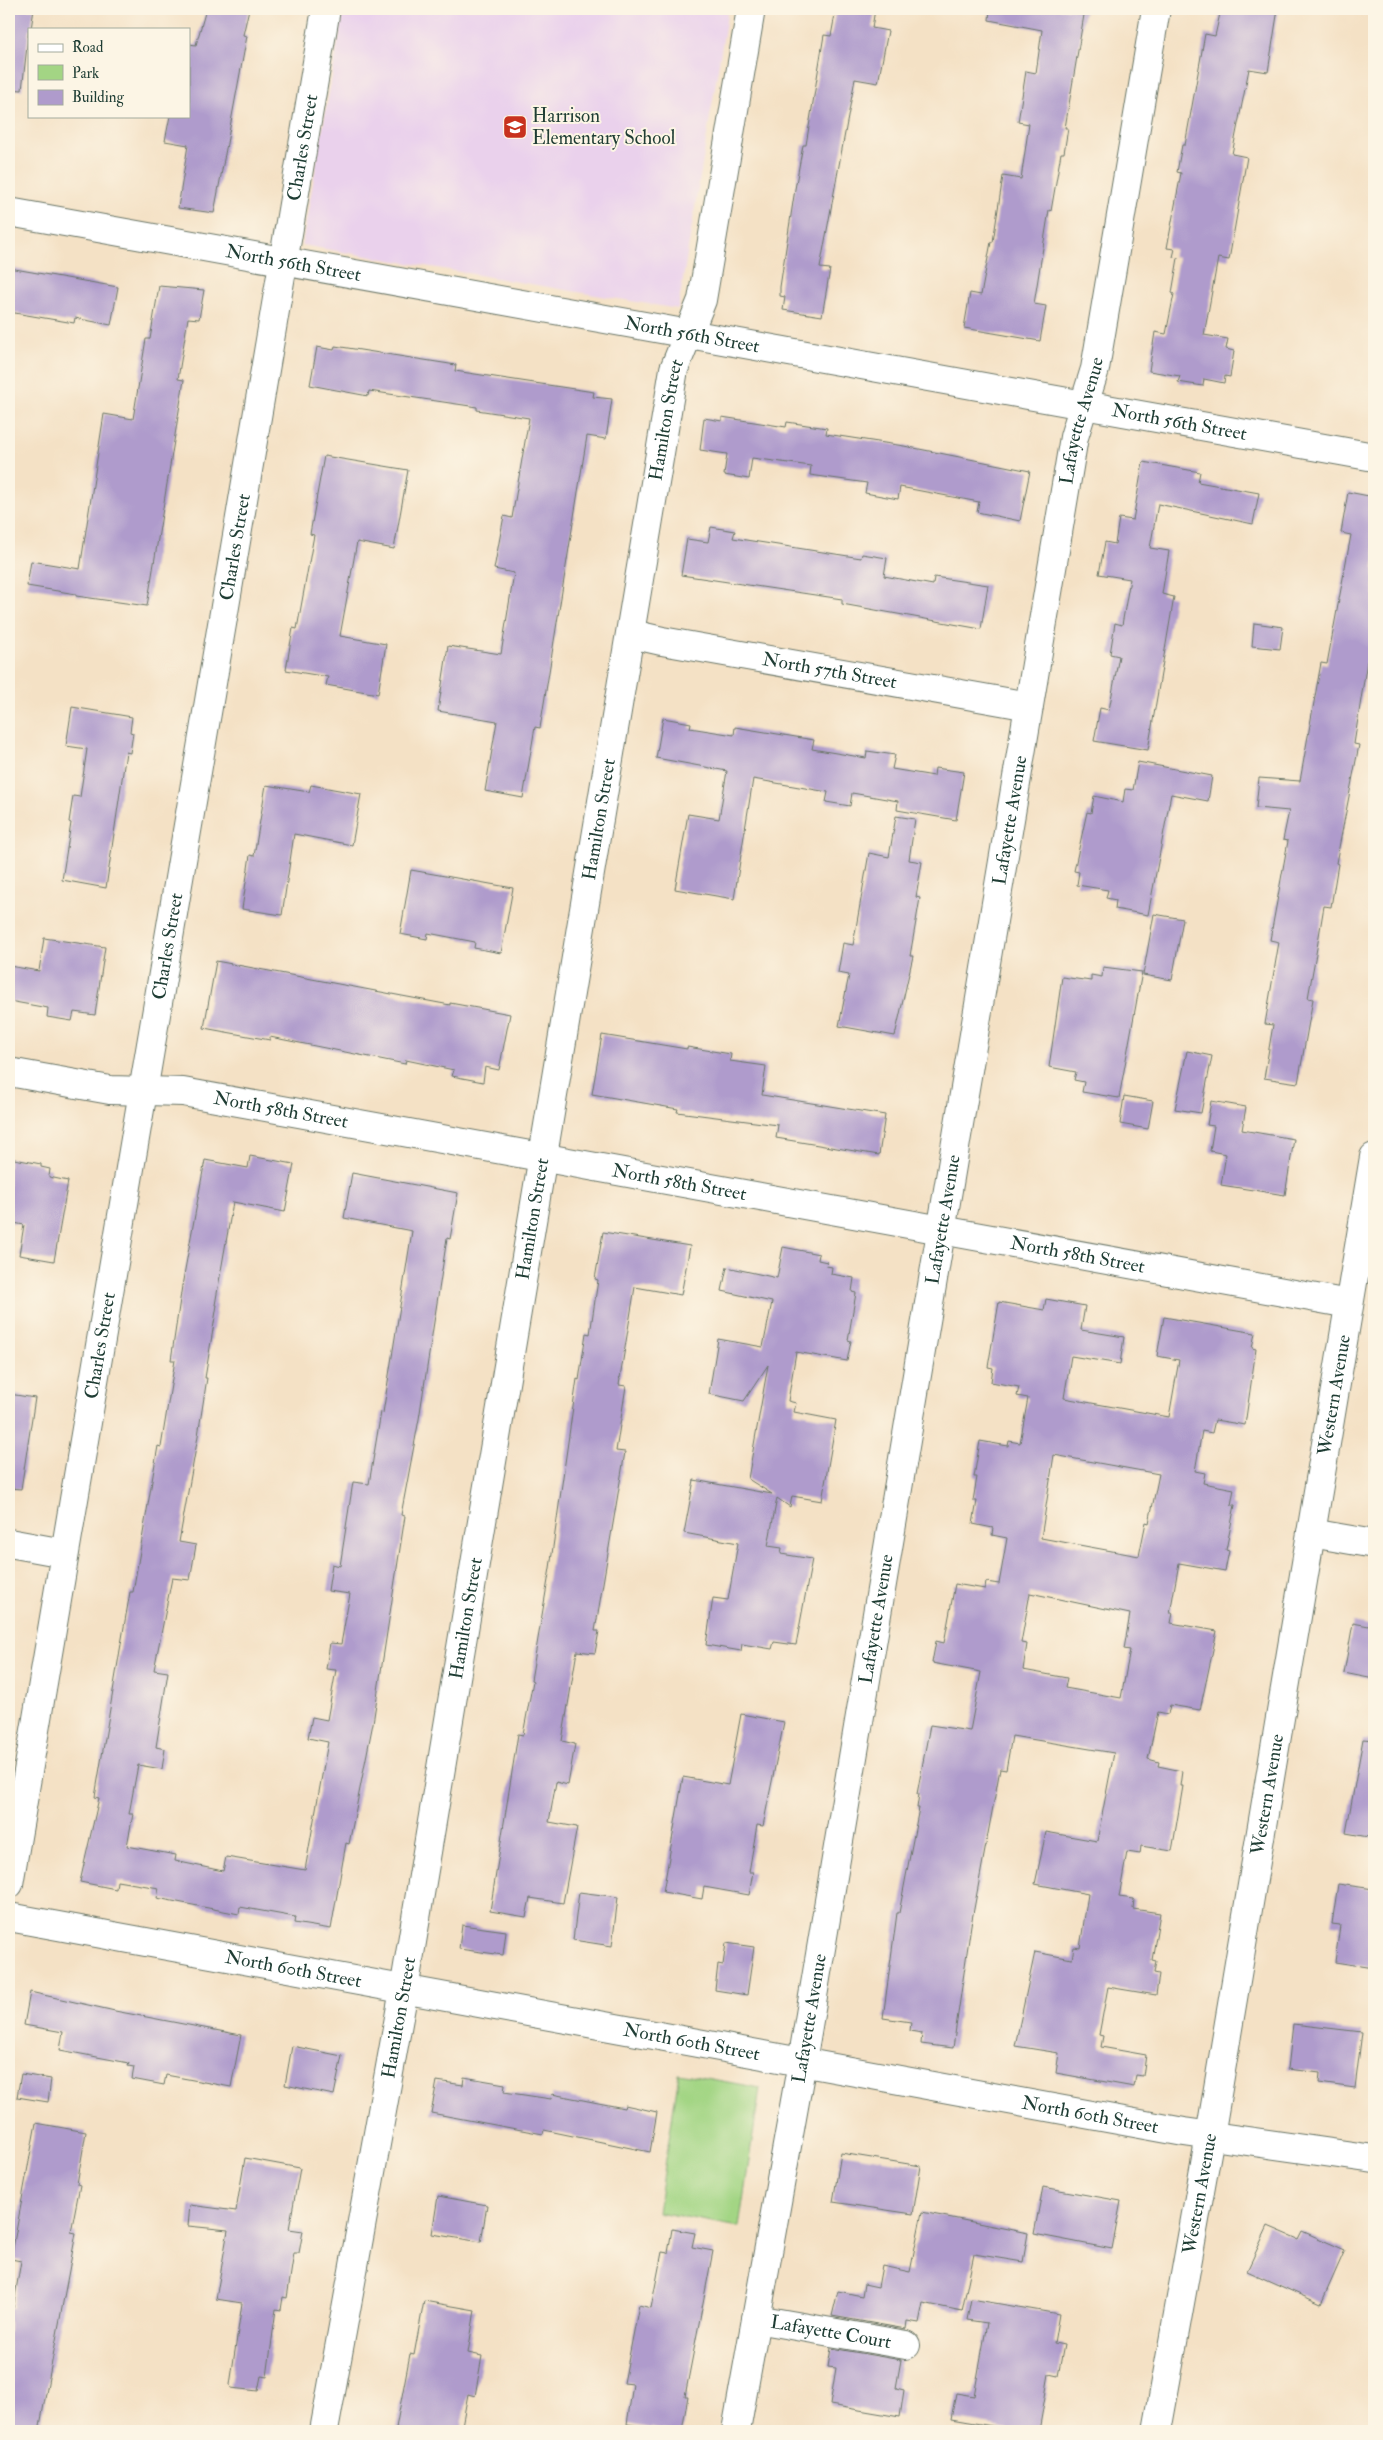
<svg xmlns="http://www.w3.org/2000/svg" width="1383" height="2440" font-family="'IM FELL Double Pica',serif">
  <rect width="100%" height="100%" fill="#fcf5e5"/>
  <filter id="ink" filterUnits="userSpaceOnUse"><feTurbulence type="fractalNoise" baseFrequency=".02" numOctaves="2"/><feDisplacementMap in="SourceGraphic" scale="10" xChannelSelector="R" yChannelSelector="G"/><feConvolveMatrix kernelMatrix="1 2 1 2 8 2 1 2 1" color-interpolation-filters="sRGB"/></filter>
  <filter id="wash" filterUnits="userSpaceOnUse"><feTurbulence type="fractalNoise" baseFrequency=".0096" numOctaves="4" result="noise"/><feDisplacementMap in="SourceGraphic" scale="20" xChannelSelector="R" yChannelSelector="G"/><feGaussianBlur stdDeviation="1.12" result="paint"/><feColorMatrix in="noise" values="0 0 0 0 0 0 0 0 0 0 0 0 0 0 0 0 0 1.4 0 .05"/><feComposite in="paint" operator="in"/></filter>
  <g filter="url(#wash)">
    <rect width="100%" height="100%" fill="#f4e1c5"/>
    <path fill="#ead1ec" d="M 344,9 L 728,9 L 678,309 L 302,245 Z"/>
    <path fill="#a3d584" stroke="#61895c" d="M 679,2073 L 760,2088 L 739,2227 L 658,2212 Z"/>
    <g id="blocks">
      <g fill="#af9bcc" fill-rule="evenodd">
        <path d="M 9,9 L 34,9 L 31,29 L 29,29 L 22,90 L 9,89 Z"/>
        <path d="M 206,9 L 249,9 L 243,35 L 247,36 L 214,213 L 178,208 L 188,145 L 165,141 L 170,116 L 189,116 L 189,44 L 196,45 Z"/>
        <path d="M 836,9 L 875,9 L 872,28 L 888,31 L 878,83 L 855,79 L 820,268 L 830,269 L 822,316 L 783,310 L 785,297 L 780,296 L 780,287 L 795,189 L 803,145 L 806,145 L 824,35 L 831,36 Z"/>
        <path d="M 990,9 L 1085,9 L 1065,128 L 1068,128 L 1064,153 L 1061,153 L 1051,211 L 1049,210 L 1034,304 L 1046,306 L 1040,341 L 964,328 L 970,293 L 981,295 L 991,242 L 993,242 L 1003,176 L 1021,179 L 1029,124 L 1018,122 L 1026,71 L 1036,73 L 1042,30 L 989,20 Z"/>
        <path d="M 1221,9 L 1278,9 L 1268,72 L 1249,69 L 1232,154 L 1247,157 L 1229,260 L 1218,258 L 1204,335 L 1228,339 L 1226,349 L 1234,351 L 1230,377 L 1225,376 L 1224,383 L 1204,379 L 1203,386 L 1178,382 L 1180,376 L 1149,371 L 1155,332 L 1166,334 L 1174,294 L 1172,293 L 1178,258 L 1173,257 L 1175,249 L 1167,248 L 1181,173 L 1177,172 L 1182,145 L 1185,145 L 1205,34 L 1215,36 Z"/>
        <path d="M 9,268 L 118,287 L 111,325 L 75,318 L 74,323 L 9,312 Z"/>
        <path d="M 159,286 L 204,290 L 199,319 L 188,318 L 178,379 L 184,380 L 147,606 L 76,596 L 76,594 L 27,586 L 31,561 L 80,569 L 104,414 L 133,419 L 146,339 L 150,339 Z"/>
        <path d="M 335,346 L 456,365 L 455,371 L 594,392 L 593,397 L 612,399 L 606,439 L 587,436 L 540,728 L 535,727 L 523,798 L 485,791 L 497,721 L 438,711 L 448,646 L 501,654 L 514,573 L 494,569 L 504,516 L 512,518 L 529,418 L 477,410 L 477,407 L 369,391 L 368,396 L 310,385 L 317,347 L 334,350 Z"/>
        <path d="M 722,417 L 786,427 L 787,422 L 827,428 L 826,434 L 904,446 L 1030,471 L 1020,521 L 977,512 L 979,502 L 900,487 L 898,499 L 865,493 L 867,483 L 810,475 L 811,466 L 752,458 L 749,479 L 724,475 L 727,454 L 700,450 L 704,418 L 722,421 Z"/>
        <path d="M 324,456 L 408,470 L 394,549 L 357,542 L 340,636 L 386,644 L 378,694 L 326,685 L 328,677 L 286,670 L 293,628 L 297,629 L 314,535 L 310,534 Z"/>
        <path d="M 1143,462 L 1200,472 L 1198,482 L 1259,493 L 1253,524 L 1158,504 L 1150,548 L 1169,551 L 1162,594 L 1174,597 L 1148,750 L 1094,741 L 1100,708 L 1109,710 L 1119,656 L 1110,654 L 1115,623 L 1122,625 L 1130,579 L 1099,574 L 1105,542 L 1115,544 L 1119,518 L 1133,520 Z"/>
        <path d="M 1348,492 L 1374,497 L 1374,662 L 1367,661 L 1354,744 L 1359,745 L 1336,863 L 1338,864 L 1331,907 L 1324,906 L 1317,948 L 1308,998 L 1313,999 L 1298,1083 L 1264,1078 L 1273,1025 L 1265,1024 L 1279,942 L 1270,940 L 1288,841 L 1283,840 L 1289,811 L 1256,808 L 1259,778 L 1300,781 L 1321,663 L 1327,664 L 1351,535 L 1341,533 Z"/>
        <path d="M 711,527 L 735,531 L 733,538 L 861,558 L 862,554 L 887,558 L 884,576 L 933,585 L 934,577 L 988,585 L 981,629 L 842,604 L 842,599 L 681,575 L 687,539 L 708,542 Z"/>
        <path d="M 1254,623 L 1283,627 L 1280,649 L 1252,646 Z"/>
        <path d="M 72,707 L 132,717 L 130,732 L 133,733 L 130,753 L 126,752 L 106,888 L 62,880 L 71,823 L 69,822 L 73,796 L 80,797 L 87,749 L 66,746 Z"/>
        <path d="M 663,718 L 691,723 L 690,728 L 734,735 L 735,727 L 814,740 L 812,749 L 866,758 L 867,751 L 895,755 L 892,769 L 934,776 L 935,768 L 964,772 L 956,820 L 897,810 L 898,801 L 852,793 L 850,806 L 826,802 L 828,792 L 753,779 L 734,899 L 675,889 L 688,814 L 719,819 L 727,771 L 656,758 Z"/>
        <path d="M 1138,762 L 1212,776 L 1208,801 L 1171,794 L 1148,915 L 1115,909 L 1116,900 L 1106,898 L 1108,890 L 1077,885 L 1079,872 L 1074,871 L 1087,812 L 1091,813 L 1094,796 L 1123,802 L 1125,789 L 1133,790 Z"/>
        <path d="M 266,785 L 309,792 L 311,785 L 361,794 L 352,845 L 294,834 L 282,915 L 242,909 L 250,855 L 254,856 Z"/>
        <path d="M 896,816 L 915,819 L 909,860 L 922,862 L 916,897 L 920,898 L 910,956 L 913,956 L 895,1036 L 839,1026 L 849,975 L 838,973 L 843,943 L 853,945 L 869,853 L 889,857 Z"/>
        <path d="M 411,870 L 513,888 L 501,953 L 474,948 L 475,942 L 428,933 L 427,939 L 400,934 Z"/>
        <path d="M 1154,914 L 1183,919 L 1172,980 L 1143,975 Z"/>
        <path d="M 44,938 L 105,947 L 95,1015 L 74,1012 L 72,1021 L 47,1017 L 48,1008 L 9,1001 L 9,966 L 39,971 Z"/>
        <path d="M 216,961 L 450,1005 L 450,1003 L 510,1014 L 499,1070 L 485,1067 L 483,1082 L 452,1076 L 454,1070 L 406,1060 L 405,1064 L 270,1037 L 270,1040 L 204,1028 Z"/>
        <path d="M 1103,967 L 1142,972 L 1119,1098 L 1082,1092 L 1084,1082 L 1074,1080 L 1076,1072 L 1049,1067 L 1062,977 L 1091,981 L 1091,975 L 1102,977 Z"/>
        <path d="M 602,1035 L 687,1049 L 687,1047 L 731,1054 L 730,1061 L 766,1066 L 762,1095 L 885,1115 L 879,1155 L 776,1138 L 778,1125 L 677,1112 L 678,1109 L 592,1094 Z"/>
        <path d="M 1187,1051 L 1212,1056 L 1201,1113 L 1175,1109 Z"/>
        <path d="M 1124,1096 L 1153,1101 L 1148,1129 L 1120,1124 Z"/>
        <path d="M 1211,1101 L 1246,1107 L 1242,1130 L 1294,1139 L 1285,1195 L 1221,1185 L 1226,1154 L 1210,1151 L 1214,1126 L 1207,1125 Z"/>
        <path d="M 250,1156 L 294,1164 L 285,1212 L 233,1202 L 215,1305 L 217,1305 L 205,1378 L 207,1378 L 197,1442 L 179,1542 L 196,1545 L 190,1580 L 172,1578 L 154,1670 L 168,1672 L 156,1747 L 165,1749 L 162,1769 L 138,1765 L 129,1814 L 133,1814 L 127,1846 L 176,1855 L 175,1861 L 223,1871 L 226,1857 L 305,1870 L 328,1742 L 308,1738 L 312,1717 L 327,1720 L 336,1670 L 326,1669 L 330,1643 L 341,1644 L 350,1594 L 328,1591 L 332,1564 L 340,1566 L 353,1482 L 369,1484 L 381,1412 L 383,1413 L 412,1231 L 344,1218 L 352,1173 L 458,1193 L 450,1239 L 447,1238 L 419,1419 L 401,1515 L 405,1516 L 373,1723 L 349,1844 L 346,1843 L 331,1929 L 294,1923 L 295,1917 L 240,1907 L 239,1914 L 157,1898 L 159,1888 L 117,1881 L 116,1889 L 80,1882 L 99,1798 L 95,1797 L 120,1650 L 130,1592 L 133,1592 L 158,1446 L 161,1447 L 175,1360 L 171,1360 L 182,1286 L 205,1160 L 248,1168 Z"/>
        <path d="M 9,1158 L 41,1164 L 41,1167 L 50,1169 L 49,1177 L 68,1181 L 54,1261 L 19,1255 L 24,1225 L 9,1222 Z"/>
        <path d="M 603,1232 L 690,1246 L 681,1295 L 635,1287 L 620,1378 L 618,1377 L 620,1379 L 619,1385 L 626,1386 L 616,1451 L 625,1452 L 595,1631 L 599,1631 L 595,1653 L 577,1651 L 562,1741 L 575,1744 L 568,1785 L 556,1782 L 549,1822 L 577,1827 L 563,1903 L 530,1898 L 526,1917 L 490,1911 L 518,1734 L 523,1735 L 533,1681 L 531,1680 L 550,1568 L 577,1379 L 579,1380 L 586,1333 L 590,1334 L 598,1280 L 595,1279 Z"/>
        <path d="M 783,1247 L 819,1254 L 818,1260 L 827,1262 L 826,1266 L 832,1267 L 831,1274 L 854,1278 L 852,1292 L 856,1293 L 848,1340 L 851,1341 L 847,1361 L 796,1352 L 788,1401 L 796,1403 L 794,1412 L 836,1420 L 822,1501 L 792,1496 L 790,1507 L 777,1498 L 768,1546 L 782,1548 L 781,1554 L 812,1559 L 796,1645 L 774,1642 L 772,1649 L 742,1644 L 741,1651 L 706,1645 L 713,1598 L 728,1600 L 738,1543 L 684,1533 L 694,1480 L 772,1494 L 748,1479 L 768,1365 L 744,1401 L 709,1394 L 718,1339 L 763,1347 L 772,1302 L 722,1291 L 727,1267 L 777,1278 Z"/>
        <path d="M 1046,1299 L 1085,1306 L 1081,1330 L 1124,1337 L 1120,1364 L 1071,1356 L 1064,1398 L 1169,1417 L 1179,1360 L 1157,1356 L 1164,1317 L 1255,1333 L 1252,1348 L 1256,1349 L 1245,1425 L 1215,1420 L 1212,1433 L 1202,1431 L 1195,1471 L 1205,1473 L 1203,1483 L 1234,1489 L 1231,1505 L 1235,1505 L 1226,1550 L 1229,1551 L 1225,1571 L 1179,1563 L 1170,1613 L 1173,1613 L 1171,1623 L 1217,1631 L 1200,1710 L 1170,1705 L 1168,1714 L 1158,1712 L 1148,1759 L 1159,1762 L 1158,1766 L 1182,1771 L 1180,1786 L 1183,1786 L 1172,1851 L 1141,1846 L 1140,1854 L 1127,1852 L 1119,1897 L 1134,1899 L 1133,1909 L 1160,1913 L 1152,1960 L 1156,1961 L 1154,1973 L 1159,1974 L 1156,1995 L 1108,1987 L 1099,2035 L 1103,2036 L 1101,2047 L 1146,2055 L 1143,2076 L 1136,2075 L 1134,2087 L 1056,2073 L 1059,2053 L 1015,2046 L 1035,1952 L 1072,1959 L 1074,1947 L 1080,1948 L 1088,1894 L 1035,1884 L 1046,1832 L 1097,1841 L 1114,1753 L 1012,1736 L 1006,1770 L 1000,1769 L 971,1925 L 953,2048 L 921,2044 L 922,2033 L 910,2031 L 911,2022 L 883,2018 L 897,1913 L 899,1913 L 919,1808 L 917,1808 L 919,1794 L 917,1794 L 930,1725 L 970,1731 L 981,1672 L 932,1663 L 936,1641 L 944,1643 L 955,1584 L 985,1589 L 986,1582 L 999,1584 L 1007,1538 L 992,1535 L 993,1528 L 973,1524 L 977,1501 L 973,1501 L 977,1477 L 974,1477 L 980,1441 L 1008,1446 L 1009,1441 L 1020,1443 L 1028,1398 L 1017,1396 L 1019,1387 L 991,1382 L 993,1368 L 988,1367 L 999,1302 L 1044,1310 ZM 1054,1455 L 1159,1474 L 1149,1523 L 1146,1522 L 1139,1556 L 1041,1538 ZM 1030,1593 L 1130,1614 L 1124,1649 L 1130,1650 L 1121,1698 L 1065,1688 L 1067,1678 L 1023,1670 L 1027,1644 L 1021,1643 Z"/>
        <path d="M 9,1394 L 35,1398 L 21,1489 L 9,1488 Z"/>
        <path d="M 1353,1623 L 1374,1627 L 1374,1679 L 1344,1673 Z"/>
        <path d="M 741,1714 L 784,1722 L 763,1826 L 757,1825 L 749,1872 L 753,1872 L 749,1895 L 704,1887 L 702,1899 L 663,1892 L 683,1777 L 728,1785 Z"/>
        <path d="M 1363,1739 L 1374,1740 L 1374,1838 L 1346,1833 Z"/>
        <path d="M 1338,1884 L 1374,1889 L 1374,1968 L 1335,1962 L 1340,1925 L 1332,1924 Z"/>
        <path d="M 579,1892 L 618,1897 L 612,1946 L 573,1940 Z"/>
        <path d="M 462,1925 L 506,1931 L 503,1955 L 459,1949 Z"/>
        <path d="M 726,1943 L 754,1947 L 747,1995 L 715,1990 L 718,1964 L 723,1965 Z"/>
        <path d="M 30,1992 L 115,2011 L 241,2035 L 231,2087 L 166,2075 L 164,2085 L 132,2079 L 134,2067 L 128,2066 L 129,2063 L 60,2050 L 63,2032 L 24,2025 Z"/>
        <path d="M 1293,2024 L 1362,2032 L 1355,2088 L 1319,2083 L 1320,2073 L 1288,2069 Z"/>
        <path d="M 292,2046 L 342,2056 L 334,2095 L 285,2085 Z"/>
        <path d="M 21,2074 L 51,2079 L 48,2102 L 17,2097 Z"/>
        <path d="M 464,2077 L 505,2084 L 504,2092 L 551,2099 L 552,2094 L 624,2108 L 625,2105 L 657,2112 L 650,2152 L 544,2130 L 543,2134 L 431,2113 L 437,2081 L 463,2085 Z"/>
        <path d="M 36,2123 L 86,2132 L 77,2184 L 80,2185 L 71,2232 L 76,2233 L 39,2431 L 9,2431 L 9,2308 L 13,2308 L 21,2261 L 11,2259 Z"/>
        <path d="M 841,2153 L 921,2166 L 913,2214 L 833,2202 Z"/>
        <path d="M 245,2158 L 300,2168 L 289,2229 L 303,2231 L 299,2253 L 294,2253 L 287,2298 L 283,2297 L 281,2310 L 276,2309 L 267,2377 L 261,2376 L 258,2391 L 231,2388 L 230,2385 L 242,2303 L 216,2299 L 228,2230 L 188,2226 L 190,2205 L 236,2211 Z"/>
        <path d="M 1043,2187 L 1121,2201 L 1112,2249 L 1034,2234 Z"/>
        <path d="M 438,2196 L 487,2205 L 481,2242 L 432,2234 Z"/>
        <path d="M 922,2212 L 1028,2233 L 1023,2262 L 974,2254 L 962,2311 L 923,2303 L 919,2323 L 907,2321 L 906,2329 L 832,2316 L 838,2291 L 862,2296 L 864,2284 L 878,2287 L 882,2266 L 910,2272 Z"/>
        <path d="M 1268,2226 L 1298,2239 L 1302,2231 L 1345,2250 L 1321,2304 L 1247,2271 Z"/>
        <path d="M 672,2229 L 695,2233 L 692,2247 L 713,2251 L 685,2396 L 688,2396 L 682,2431 L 669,2431 L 627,2424 L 633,2384 L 624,2383 L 639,2305 L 651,2308 L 662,2252 L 668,2253 Z"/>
        <path d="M 971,2299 L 1059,2314 L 1054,2343 L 1064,2345 L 1058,2376 L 1049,2374 L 1039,2431 L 1021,2431 L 951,2419 L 956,2393 L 974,2396 L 987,2323 L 967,2320 Z"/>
        <path d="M 424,2301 L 475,2310 L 468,2353 L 482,2356 L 475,2396 L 468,2394 L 461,2431 L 412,2431 L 396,2428 L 410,2354 L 414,2355 Z"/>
        <path d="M 831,2348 L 901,2360 L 896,2388 L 904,2390 L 900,2417 L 830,2405 L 836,2368 L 828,2367 Z"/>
      </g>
    </g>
  </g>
  <g filter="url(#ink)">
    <use href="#blocks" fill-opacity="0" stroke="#6a7667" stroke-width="1"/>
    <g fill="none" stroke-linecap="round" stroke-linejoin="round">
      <defs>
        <g id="minor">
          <path id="s1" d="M 9,212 L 1374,457"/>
          <path id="s2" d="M 631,634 L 662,641 L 1029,706"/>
          <path id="s3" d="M 9,1072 L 110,1090 L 183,1092 L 1349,1304"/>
          <path d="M 1311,1533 L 1374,1544"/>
          <path d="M 9,1543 L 64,1553"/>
          <path id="s4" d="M 9,1884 L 326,9"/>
          <path id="s5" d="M 9,1917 L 1184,2132 L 1374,2159"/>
          <path id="s6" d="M 756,2319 L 906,2345"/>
          <path id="s7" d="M 324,2431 L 404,1990 L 674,369 L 702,300 L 751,9"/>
          <path id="s8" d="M 736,2431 L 802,2062 L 1074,437 L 1095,369 L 1156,9"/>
          <path id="s9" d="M 1157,2431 L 1210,2136 L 1374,1157"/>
        </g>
      </defs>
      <use href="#minor" stroke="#6a7667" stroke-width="30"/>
      <use href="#minor" stroke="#fff" stroke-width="28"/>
    </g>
  </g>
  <defs>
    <symbol id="school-square" viewBox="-11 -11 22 22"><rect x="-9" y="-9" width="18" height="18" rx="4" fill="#c8321e" stroke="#fcf5e5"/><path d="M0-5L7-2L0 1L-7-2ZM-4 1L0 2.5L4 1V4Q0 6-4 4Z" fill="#fff"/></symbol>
  </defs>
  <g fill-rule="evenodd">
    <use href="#school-square" x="501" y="113" width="28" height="28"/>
  </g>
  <g text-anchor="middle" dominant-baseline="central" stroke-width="4" stroke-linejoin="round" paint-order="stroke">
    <g font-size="19" fill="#1f3d34" stroke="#fcf5e5" text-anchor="start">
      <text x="532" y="116">Harrison<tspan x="532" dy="22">Elementary School</tspan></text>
    </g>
    <g font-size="19" fill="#1f3d34" stroke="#fcf5e5">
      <text stroke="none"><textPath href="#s4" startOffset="1761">Charles Street</textPath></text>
      <text stroke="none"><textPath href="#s1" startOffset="289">North 56th Street</textPath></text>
      <text stroke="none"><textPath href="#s1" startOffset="694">North 56th Street</textPath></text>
      <text stroke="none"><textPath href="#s7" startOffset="2040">Hamilton Street</textPath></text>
      <text stroke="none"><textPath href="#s8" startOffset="2040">Lafayette Avenue</textPath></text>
      <text stroke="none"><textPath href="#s1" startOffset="1189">North 56th Street</textPath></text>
      <text stroke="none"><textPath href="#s4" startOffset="1356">Charles Street</textPath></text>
      <text stroke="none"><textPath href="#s2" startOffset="202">North 57th Street</textPath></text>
      <text stroke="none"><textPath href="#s7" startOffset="1635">Hamilton Street</textPath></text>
      <text stroke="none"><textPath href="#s8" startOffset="1634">Lafayette Avenue</textPath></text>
      <text stroke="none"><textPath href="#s4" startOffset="951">Charles Street</textPath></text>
      <text stroke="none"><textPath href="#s3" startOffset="275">North 58th Street</textPath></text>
      <text stroke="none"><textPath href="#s3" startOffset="680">North 58th Street</textPath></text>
      <text stroke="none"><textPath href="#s7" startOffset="1230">Hamilton Street</textPath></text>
      <text stroke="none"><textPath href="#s8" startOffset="1229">Lafayette Avenue</textPath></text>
      <text stroke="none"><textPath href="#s3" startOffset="1085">North 58th Street</textPath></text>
      <text stroke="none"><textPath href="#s4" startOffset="546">Charles Street</textPath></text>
      <text stroke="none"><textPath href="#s9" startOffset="1051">Western Avenue</textPath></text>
      <text stroke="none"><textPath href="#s7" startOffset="825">Hamilton Street</textPath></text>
      <text stroke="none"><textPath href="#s8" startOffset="824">Lafayette Avenue</textPath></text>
      <text stroke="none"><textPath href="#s9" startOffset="646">Western Avenue</textPath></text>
      <text stroke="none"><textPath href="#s5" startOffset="289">North 60th Street</textPath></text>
      <text stroke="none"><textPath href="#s7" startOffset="420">Hamilton Street</textPath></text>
      <text stroke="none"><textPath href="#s8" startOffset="419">Lafayette Avenue</textPath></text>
      <text stroke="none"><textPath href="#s5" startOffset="694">North 60th Street</textPath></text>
      <text stroke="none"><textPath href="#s5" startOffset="1099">North 60th Street</textPath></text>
      <text stroke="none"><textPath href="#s9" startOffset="241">Western Avenue</textPath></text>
      <text stroke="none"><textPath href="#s6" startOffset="76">Lafayette Court</textPath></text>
    </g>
  </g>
  <rect width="1383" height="2440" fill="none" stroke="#fcf5e5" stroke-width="30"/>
  <rect x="28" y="28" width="162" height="90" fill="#fcf5e5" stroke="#a4ab9e"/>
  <rect x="38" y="44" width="25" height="8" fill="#ffffff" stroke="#a4ab9e"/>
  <text x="72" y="52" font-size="15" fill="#1f3d34">Road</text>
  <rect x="38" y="65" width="25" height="15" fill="#a3d584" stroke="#a4ab9e"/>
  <text x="72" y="78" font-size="15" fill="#1f3d34">Park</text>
  <rect x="38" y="90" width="25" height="15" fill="#af9bcc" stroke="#a4ab9e"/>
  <text x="72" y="102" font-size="15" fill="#1f3d34">Building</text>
</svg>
